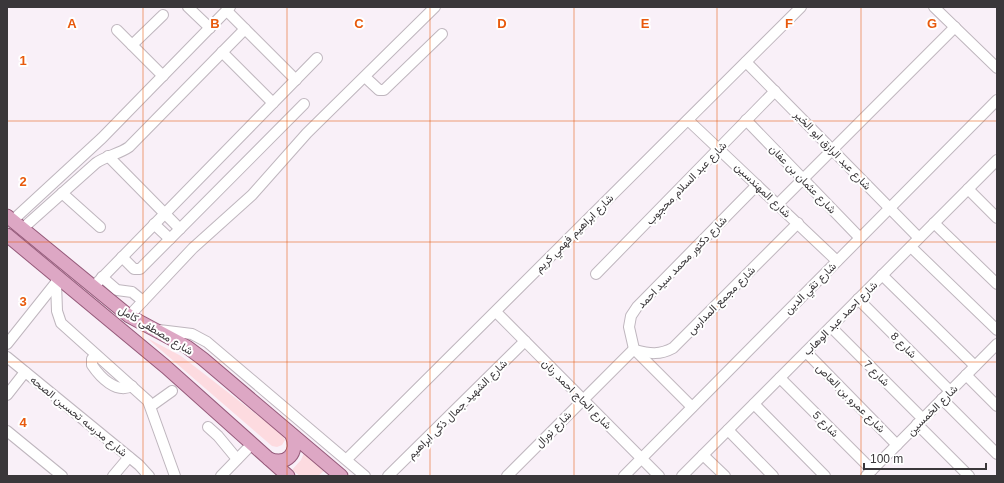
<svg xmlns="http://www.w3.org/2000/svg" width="1004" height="483" font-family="Arial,Vazirmatn,sans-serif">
  <rect width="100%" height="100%" fill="#f9f0f8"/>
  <g fill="#fddbe0">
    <path d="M 147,338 L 181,356 L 283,435 L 285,440 L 282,445 L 277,447 L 272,446 Z"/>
    <path d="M 304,453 L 325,470 L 318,476 L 300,476 L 292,470 L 301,460 Z"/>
  </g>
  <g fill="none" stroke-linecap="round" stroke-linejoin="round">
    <defs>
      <g id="minor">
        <path d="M 188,7 L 210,28"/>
        <path d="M 934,7 L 997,68"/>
        <path d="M 227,11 L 296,80"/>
        <path d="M 117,30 L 163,76"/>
        <path d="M 132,45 L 163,15"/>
        <path d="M 222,52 L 273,103"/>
        <path d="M 746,62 L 919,238"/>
        <path d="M 365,77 L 379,90 L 384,90 L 442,34"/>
        <path d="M 688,120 L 837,261"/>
        <path d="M 746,120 L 860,238"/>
        <path d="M 108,156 L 180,229"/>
        <path d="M 968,189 L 997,218"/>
        <path d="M 62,193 L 100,227"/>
        <path d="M 778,204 L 955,27"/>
        <path d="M 12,221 L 102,138 L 230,7"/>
        <path d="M 934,223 L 997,284"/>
        <path d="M 154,224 L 170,239"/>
        <path d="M 22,229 L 96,163 C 106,156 119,154 129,147 L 245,29"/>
        <path d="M 911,247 L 997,330"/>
        <path d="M 122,257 L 134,269 L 140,269 L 142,267 L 304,104"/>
        <path d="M 596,274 L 775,91"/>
        <path d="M 882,275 L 975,366"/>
        <path d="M 102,277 L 117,290 L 132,292 L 143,301"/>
        <path d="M 56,282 L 57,311 L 61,323 L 148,401 L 175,476"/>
        <path d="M 93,287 L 317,58"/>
        <path d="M 858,299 L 950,391"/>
        <path d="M 496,312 L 659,476"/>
        <path d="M 129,316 L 193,248 L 252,195 L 307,133 L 435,7"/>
        <path d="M 831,327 L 923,419"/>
        <path d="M 159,330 L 192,334 L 207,342 L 365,476"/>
        <path d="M 7,344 L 58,280"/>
        <path d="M 635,350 C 650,354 660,355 673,348 L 798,223"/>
        <path d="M 806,352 L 897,445"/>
        <path d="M 96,355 L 92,359 L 92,365 C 100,377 116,394 132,386"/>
        <path d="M 7,357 L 139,465 L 149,476"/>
        <path d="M 966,375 L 997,406"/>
        <path d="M 780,378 L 872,470"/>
        <path d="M 7,395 L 25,372"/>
        <path d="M 942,399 L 997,454"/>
        <path d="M 754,404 L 825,476"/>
        <path d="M 151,406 L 172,391"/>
        <path d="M 692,407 L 634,349 L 629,327 L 631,316 L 637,307 L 757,185"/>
        <path d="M 917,424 L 969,476"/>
        <path d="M 208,427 L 218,436 L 237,459"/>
        <path d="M 728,430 L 773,476"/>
        <path d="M 7,431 L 62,476"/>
        <path d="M 703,455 L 725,476"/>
        <path d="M 347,459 L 801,7"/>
        <path d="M 113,476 L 129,457"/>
        <path d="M 221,476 L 252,444"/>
        <path d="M 388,476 L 525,341"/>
        <path d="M 507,476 L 634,349"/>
        <path d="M 624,476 L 997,100"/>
        <path d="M 682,476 L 997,160"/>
        <path d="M 866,476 L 997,344"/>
      </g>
      <g id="major">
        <path d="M 7,216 L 129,316 L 187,347 L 203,359 L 341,476"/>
        <path d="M 7,235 L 166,367 L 288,476"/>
        <path d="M 269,459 C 287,466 299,453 292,435"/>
      </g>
    </defs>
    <use href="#minor" stroke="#bfb6be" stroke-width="12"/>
    <use href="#major" stroke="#955a7a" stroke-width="15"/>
    <use href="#minor" stroke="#fff" stroke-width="10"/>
    <use href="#major" stroke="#dda7c4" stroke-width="13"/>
  </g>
  <path fill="none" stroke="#e8590c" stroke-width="1" stroke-opacity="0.55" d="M 143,7 L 143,476M 287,7 L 287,476M 430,7 L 430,476M 574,7 L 574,476M 717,7 L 717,476M 861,7 L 861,476M 7,121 L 997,121M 7,242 L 997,242M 7,362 L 997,362"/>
  <g text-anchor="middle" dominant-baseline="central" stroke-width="4" stroke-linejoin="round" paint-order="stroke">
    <g font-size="11" fill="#3a373a" stroke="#fff">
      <text transform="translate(833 150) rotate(46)">شارع عبد الرازق ابو الخير</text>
      <text transform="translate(803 179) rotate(46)">شارع عثمان بن عفان</text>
      <text transform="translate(686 183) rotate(-46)">شارع عبد السلام محجوب</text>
      <text transform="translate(763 190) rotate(44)">شارع المهندسين</text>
      <text transform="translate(574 233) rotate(-45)">شارع ابراهيم فهمي كريم</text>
      <text transform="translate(682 262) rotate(-46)">شارع دكتور محمد سيد احمد</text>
      <text transform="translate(810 288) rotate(-45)">شارع تقي الدين</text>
      <text transform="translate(721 300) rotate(-45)">شارع مجمع المدارس</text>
      <text transform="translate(840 318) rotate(-45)">شارع احمد عبد الوهاب</text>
      <text transform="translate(156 330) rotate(31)">شارع مصطفى كامل</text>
      <text transform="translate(904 345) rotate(45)">شارع 8</text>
      <text transform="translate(877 373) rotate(45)">شارع 7</text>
      <text transform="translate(577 394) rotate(45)">شارع الحاج احمد رنان</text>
      <text transform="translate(851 398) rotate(45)">شارع عمرو بن العاص</text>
      <text transform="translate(457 409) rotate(-45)">شارع الشهيد جمال ذكى ابراهيم</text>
      <text transform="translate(932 410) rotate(-45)">شارع الخمسين</text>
      <text transform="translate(79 416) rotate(39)">شارع مدرسه تحسين الصحه</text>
      <text transform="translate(826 424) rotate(45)">شارع 5</text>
      <text transform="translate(553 429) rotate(-45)">شارع نورال</text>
    </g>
  </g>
  <g font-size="13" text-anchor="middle" font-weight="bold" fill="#e8590c" stroke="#fff" stroke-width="4" stroke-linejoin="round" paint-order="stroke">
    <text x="72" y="28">A</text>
    <text x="215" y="28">B</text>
    <text x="359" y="28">C</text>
    <text x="502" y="28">D</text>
    <text x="645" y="28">E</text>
    <text x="789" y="28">F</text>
    <text x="932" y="28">G</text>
    <text x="23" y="65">1</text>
    <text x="23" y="186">2</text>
    <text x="23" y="306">3</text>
    <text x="23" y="427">4</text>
  </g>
  <rect width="1004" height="483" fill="none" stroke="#3a373a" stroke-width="16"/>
  <path d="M864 463v6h122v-6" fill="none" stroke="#3a373a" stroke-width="2"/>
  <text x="870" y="463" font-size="12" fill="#3a373a" stroke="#ffffff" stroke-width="3" paint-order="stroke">100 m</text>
</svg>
